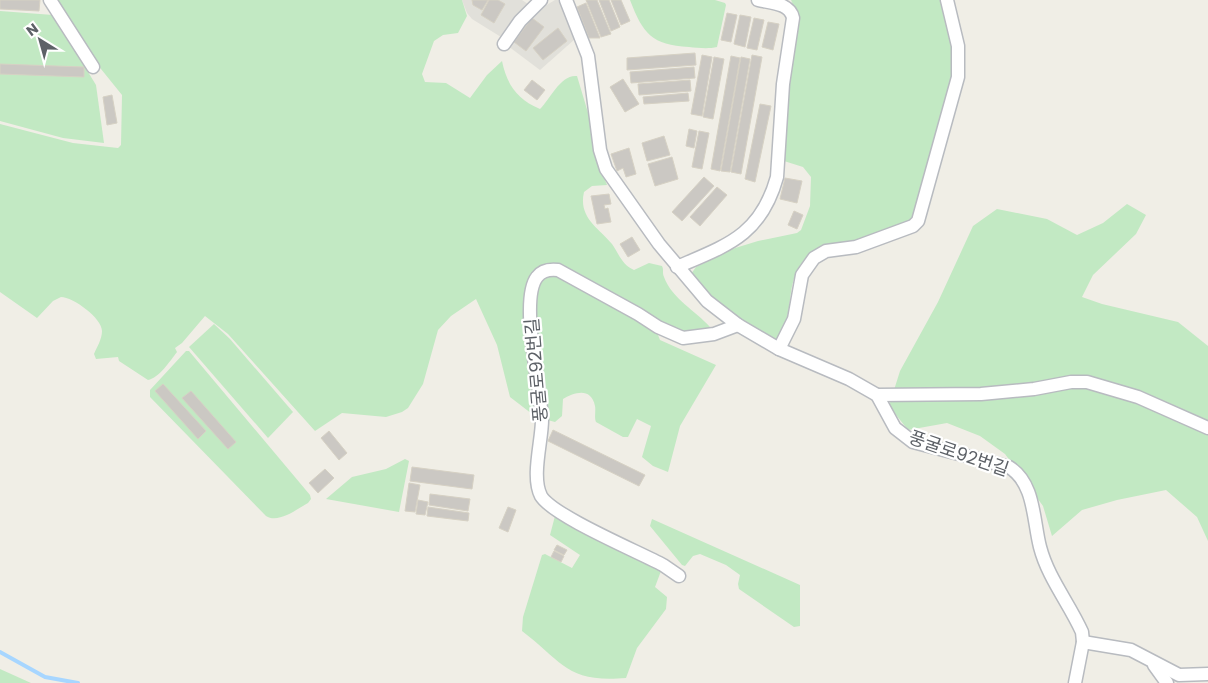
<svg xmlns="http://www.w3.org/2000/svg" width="1208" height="683" font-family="Poppins,'Noto Sans KR',sans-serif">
  <rect width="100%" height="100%" fill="#f0eee6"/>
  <g fill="#e1e0da">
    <path d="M 462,0 L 522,0 L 528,4 L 518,14 L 501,37 L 472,19 L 467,13 Z"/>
    <path d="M 555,0 L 558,0 L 575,39 L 540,70 L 508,46 L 526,21 L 540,9 Z"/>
  </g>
  <g fill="#c2e9c3">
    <path d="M 56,0 L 462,0 L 467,16 L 458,33 L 443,35 L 434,41 L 422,74 L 425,82 L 446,83 L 470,98 L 487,75 L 502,61 C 507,85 517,99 540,109 C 550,99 561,74 577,76 L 589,116 L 595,154 L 607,185 L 592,186 L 584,192 C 578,218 599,228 612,244 C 619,254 622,265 634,270 L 649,263 L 662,266 C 664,270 662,273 664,277 C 672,299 696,311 710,327 L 708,331 L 687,334 L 662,326 L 658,335 L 660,340 L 716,365 L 680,426 L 668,472 L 653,466 L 642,457 L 651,426 L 637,419 L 628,437 L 623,437 L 596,422 C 594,417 596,411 595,406 C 591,387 575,392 563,399 L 562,416 L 555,422 L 536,417 L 510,397 L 497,345 L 476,299 L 451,316 L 438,330 L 423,384 L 408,408 L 402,412 L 386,417 L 342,413 L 315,431 L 228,334 L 205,316 L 182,343 L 175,348 L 177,352 C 170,361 159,378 148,380 L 119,361 L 118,357 L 96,359 L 94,354 C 97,347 102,339 102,331 C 102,318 73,297 61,297 L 53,301 L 37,318 L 0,292 L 0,124 L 73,143 L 118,148 L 121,145 L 122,95 L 101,69 Z"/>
    <path d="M 630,0 L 715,0 L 725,3 L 726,5 L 717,47 C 709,49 698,48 689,47 C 652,45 643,34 630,0 Z"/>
    <path d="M 791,0 L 943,0 L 953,46 L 952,77 L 911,220 C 901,228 862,240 849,242 C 830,245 818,244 804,260 C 783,286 797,311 777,339 L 773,340 L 719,305 L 691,274 L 696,267 L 732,249 L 758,241 L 797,233 L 801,230 L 810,206 L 811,177 L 803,167 L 784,161 L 785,113 L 797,13 Z"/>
    <path d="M 0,11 L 53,15 L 96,85 L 104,143 L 63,138 L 0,121 Z"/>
    <path d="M 1127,204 L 1146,215 L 1136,234 L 1093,275 L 1082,297 L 1102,304 L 1178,322 L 1208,346 L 1208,541 L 1197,517 L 1166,490 L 1117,500 L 1082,510 L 1052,536 L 1043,506 L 1005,454 L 980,436 L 947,423 L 908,430 L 889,406 L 900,371 L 938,302 L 973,226 L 997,209 L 1047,219 L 1077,235 L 1103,223 Z"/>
    <path d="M 214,324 L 230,339 L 293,412 L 268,438 L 189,347 Z"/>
    <path d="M 186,351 L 189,351 L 310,495 L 311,499 L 308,503 C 297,509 278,524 266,516 L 150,397 L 150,390 Z"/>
    <path d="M 405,459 L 409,461 L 399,512 L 326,499 L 352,477 L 386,469 Z"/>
    <path d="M 555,516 L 661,571 L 655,587 L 667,597 L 666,609 L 637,648 L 626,678 C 566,683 563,662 522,631 L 523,617 L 542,555 L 545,554 L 572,568 L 580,555 L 550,535 Z"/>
    <path d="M 652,519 L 800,585 L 800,626 L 794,627 L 739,589 L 738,584 L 740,575 L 726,565 L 700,554 L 693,556 L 685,566 L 682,565 L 650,526 Z"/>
    <path d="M 0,669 L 31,683 L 0,683 Z"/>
  </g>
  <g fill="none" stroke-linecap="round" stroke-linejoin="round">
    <path stroke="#a7d6ff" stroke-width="4" d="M 0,652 L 45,677 L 78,683"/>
  </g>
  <g fill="#cbc8c3" stroke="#d6d1c4">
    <path d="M 0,0 L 40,0 L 39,11 L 0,9 Z"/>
    <path d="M 472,0 L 488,0 L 482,10 L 473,5 Z"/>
    <path d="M 489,0 L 498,0 L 505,4 L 494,23 L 481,15 Z"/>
    <path d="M 586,0 L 597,0 L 611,34 L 601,37 Z"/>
    <path d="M 599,0 L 609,0 L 620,27 L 611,31 Z"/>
    <path d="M 611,0 L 621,0 L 630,21 L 621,25 Z"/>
    <path d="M 586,3 L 600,38 L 589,38 L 577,7 Z"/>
    <path d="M 727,13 L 737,15 L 731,42 L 721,40 Z"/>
    <path d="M 740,15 L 751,17 L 745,47 L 734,44 Z"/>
    <path d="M 532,18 L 544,27 L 526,51 L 514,42 Z"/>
    <path d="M 754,18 L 764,20 L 757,50 L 747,48 Z"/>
    <path d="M 768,22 L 779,24 L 773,50 L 762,47 Z"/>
    <path d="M 558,28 L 567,41 L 543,60 L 533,48 Z"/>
    <path d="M 695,53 L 696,65 L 627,70 L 627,58 Z"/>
    <path d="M 702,55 L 712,57 L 702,116 L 691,114 Z"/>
    <path d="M 752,55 L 762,57 L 741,174 L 731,172 Z"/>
    <path d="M 731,56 L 740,58 L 720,171 L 711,169 Z"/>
    <path d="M 714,57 L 724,59 L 713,119 L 703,117 Z"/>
    <path d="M 741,57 L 750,59 L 730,172 L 721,171 Z"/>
    <path d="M 0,64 L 84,67 L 84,77 L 0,74 Z"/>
    <path d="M 694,67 L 695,78 L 631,83 L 630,72 Z"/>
    <path d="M 623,79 L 639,104 L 625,112 L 610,87 Z"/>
    <path d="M 532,80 L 545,90 L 537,100 L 524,90 Z"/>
    <path d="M 690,80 L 691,91 L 639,95 L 638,84 Z"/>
    <path d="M 688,93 L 689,101 L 644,104 L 643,97 Z"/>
    <path d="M 112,95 L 117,123 L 107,125 L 103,97 Z"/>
    <path d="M 760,104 L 771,106 L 755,182 L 745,179 Z"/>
    <path d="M 689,129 L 697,131 L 694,148 L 686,146 Z"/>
    <path d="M 699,131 L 709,133 L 702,169 L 692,167 Z"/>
    <path d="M 664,136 L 670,155 L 647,161 L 642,143 Z"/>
    <path d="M 629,148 L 636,174 L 626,177 L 623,168 L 617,171 L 611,154 Z"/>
    <path d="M 672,157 L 678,179 L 655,186 L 648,164 Z"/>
    <path d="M 704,177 L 714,186 L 682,221 L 672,212 Z"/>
    <path d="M 785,178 L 802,181 L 797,203 L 780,199 Z"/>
    <path d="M 717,187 L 727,195 L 700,226 L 690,217 Z"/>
    <path d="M 609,194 L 611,204 L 604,205 L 605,209 L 608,208 L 611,222 L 597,224 L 591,196 Z"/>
    <path d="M 794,211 L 803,215 L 797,229 L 788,225 Z"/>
    <path d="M 632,237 L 640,250 L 628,257 L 620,244 Z"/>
    <path d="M 163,384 L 206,431 L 198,439 L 155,391 Z"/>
    <path d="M 191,391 L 236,442 L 228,449 L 182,398 Z"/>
    <path d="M 553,430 L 645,475 L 639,486 L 548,441 Z"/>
    <path d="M 329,431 L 347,453 L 339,460 L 321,438 Z"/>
    <path d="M 412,467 L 474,475 L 472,489 L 410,481 Z"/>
    <path d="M 325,469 L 334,478 L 318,493 L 309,483 Z"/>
    <path d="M 409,483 L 420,485 L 415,512 L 405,511 Z"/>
    <path d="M 430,494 L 470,499 L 468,511 L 429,505 Z"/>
    <path d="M 418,500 L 428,502 L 425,515 L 416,514 Z"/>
    <path d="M 428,507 L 469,513 L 468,521 L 427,516 Z"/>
    <path d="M 508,507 L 516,510 L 508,532 L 499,528 Z"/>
    <path d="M 557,545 L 567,550 L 564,555 L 554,550 Z"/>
    <path d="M 554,551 L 564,556 L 561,562 L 551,557 Z"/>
  </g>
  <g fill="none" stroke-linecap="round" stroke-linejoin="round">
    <defs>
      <g id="minor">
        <path d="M 50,0 L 93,67"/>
        <path d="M 566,0 L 588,56 L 600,150 L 606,169 L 659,244 L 707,301 L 738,325 L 779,349 L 849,379 L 877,395 L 895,428 L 913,442 L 1009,467 C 1035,483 1033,520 1040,547 C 1048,578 1069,603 1082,632 L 1083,642 L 1075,683"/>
        <path d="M 504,44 L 520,21 L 541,0"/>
        <path d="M 677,267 C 728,245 761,235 777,177 L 783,84 L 793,18 C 790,3 771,3 758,0"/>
        <path d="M 779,349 L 794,319 L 802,275 L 814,258 L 826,251 L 856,247 L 913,226 L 918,221 L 958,77 L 958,46 L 947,0"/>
        <path d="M 877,395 L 981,394 L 1034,389 L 1071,382 L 1087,382 L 1138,397 L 1208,428"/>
        <path d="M 679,576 L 663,565 C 639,552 553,516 541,496 C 531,477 542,441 542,420 C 541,389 519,300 537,277 C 542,270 549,269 558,270 L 638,314 L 658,327 L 683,338 L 714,334 L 738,325"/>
        <path d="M 1083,642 L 1131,650 L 1179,675 L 1208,674"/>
        <path d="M 1154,665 L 1167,683"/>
      </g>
    </defs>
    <use href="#minor" stroke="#b8bbc0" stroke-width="15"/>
    <use href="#minor" stroke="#fff" stroke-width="12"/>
  </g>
  <g text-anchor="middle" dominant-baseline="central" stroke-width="4.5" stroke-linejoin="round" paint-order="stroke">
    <g font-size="18" fill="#5d6167" stroke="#fff">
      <text transform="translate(536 370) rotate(-95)">풍굴로92번길</text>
      <text transform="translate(959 453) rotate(19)">풍굴로92번길</text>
    </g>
  </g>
  <g transform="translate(40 40) rotate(323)" stroke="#ffffff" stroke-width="4" paint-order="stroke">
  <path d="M0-4L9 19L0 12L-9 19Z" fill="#5d6167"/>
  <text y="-8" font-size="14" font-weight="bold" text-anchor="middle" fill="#5d6167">N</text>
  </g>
</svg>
